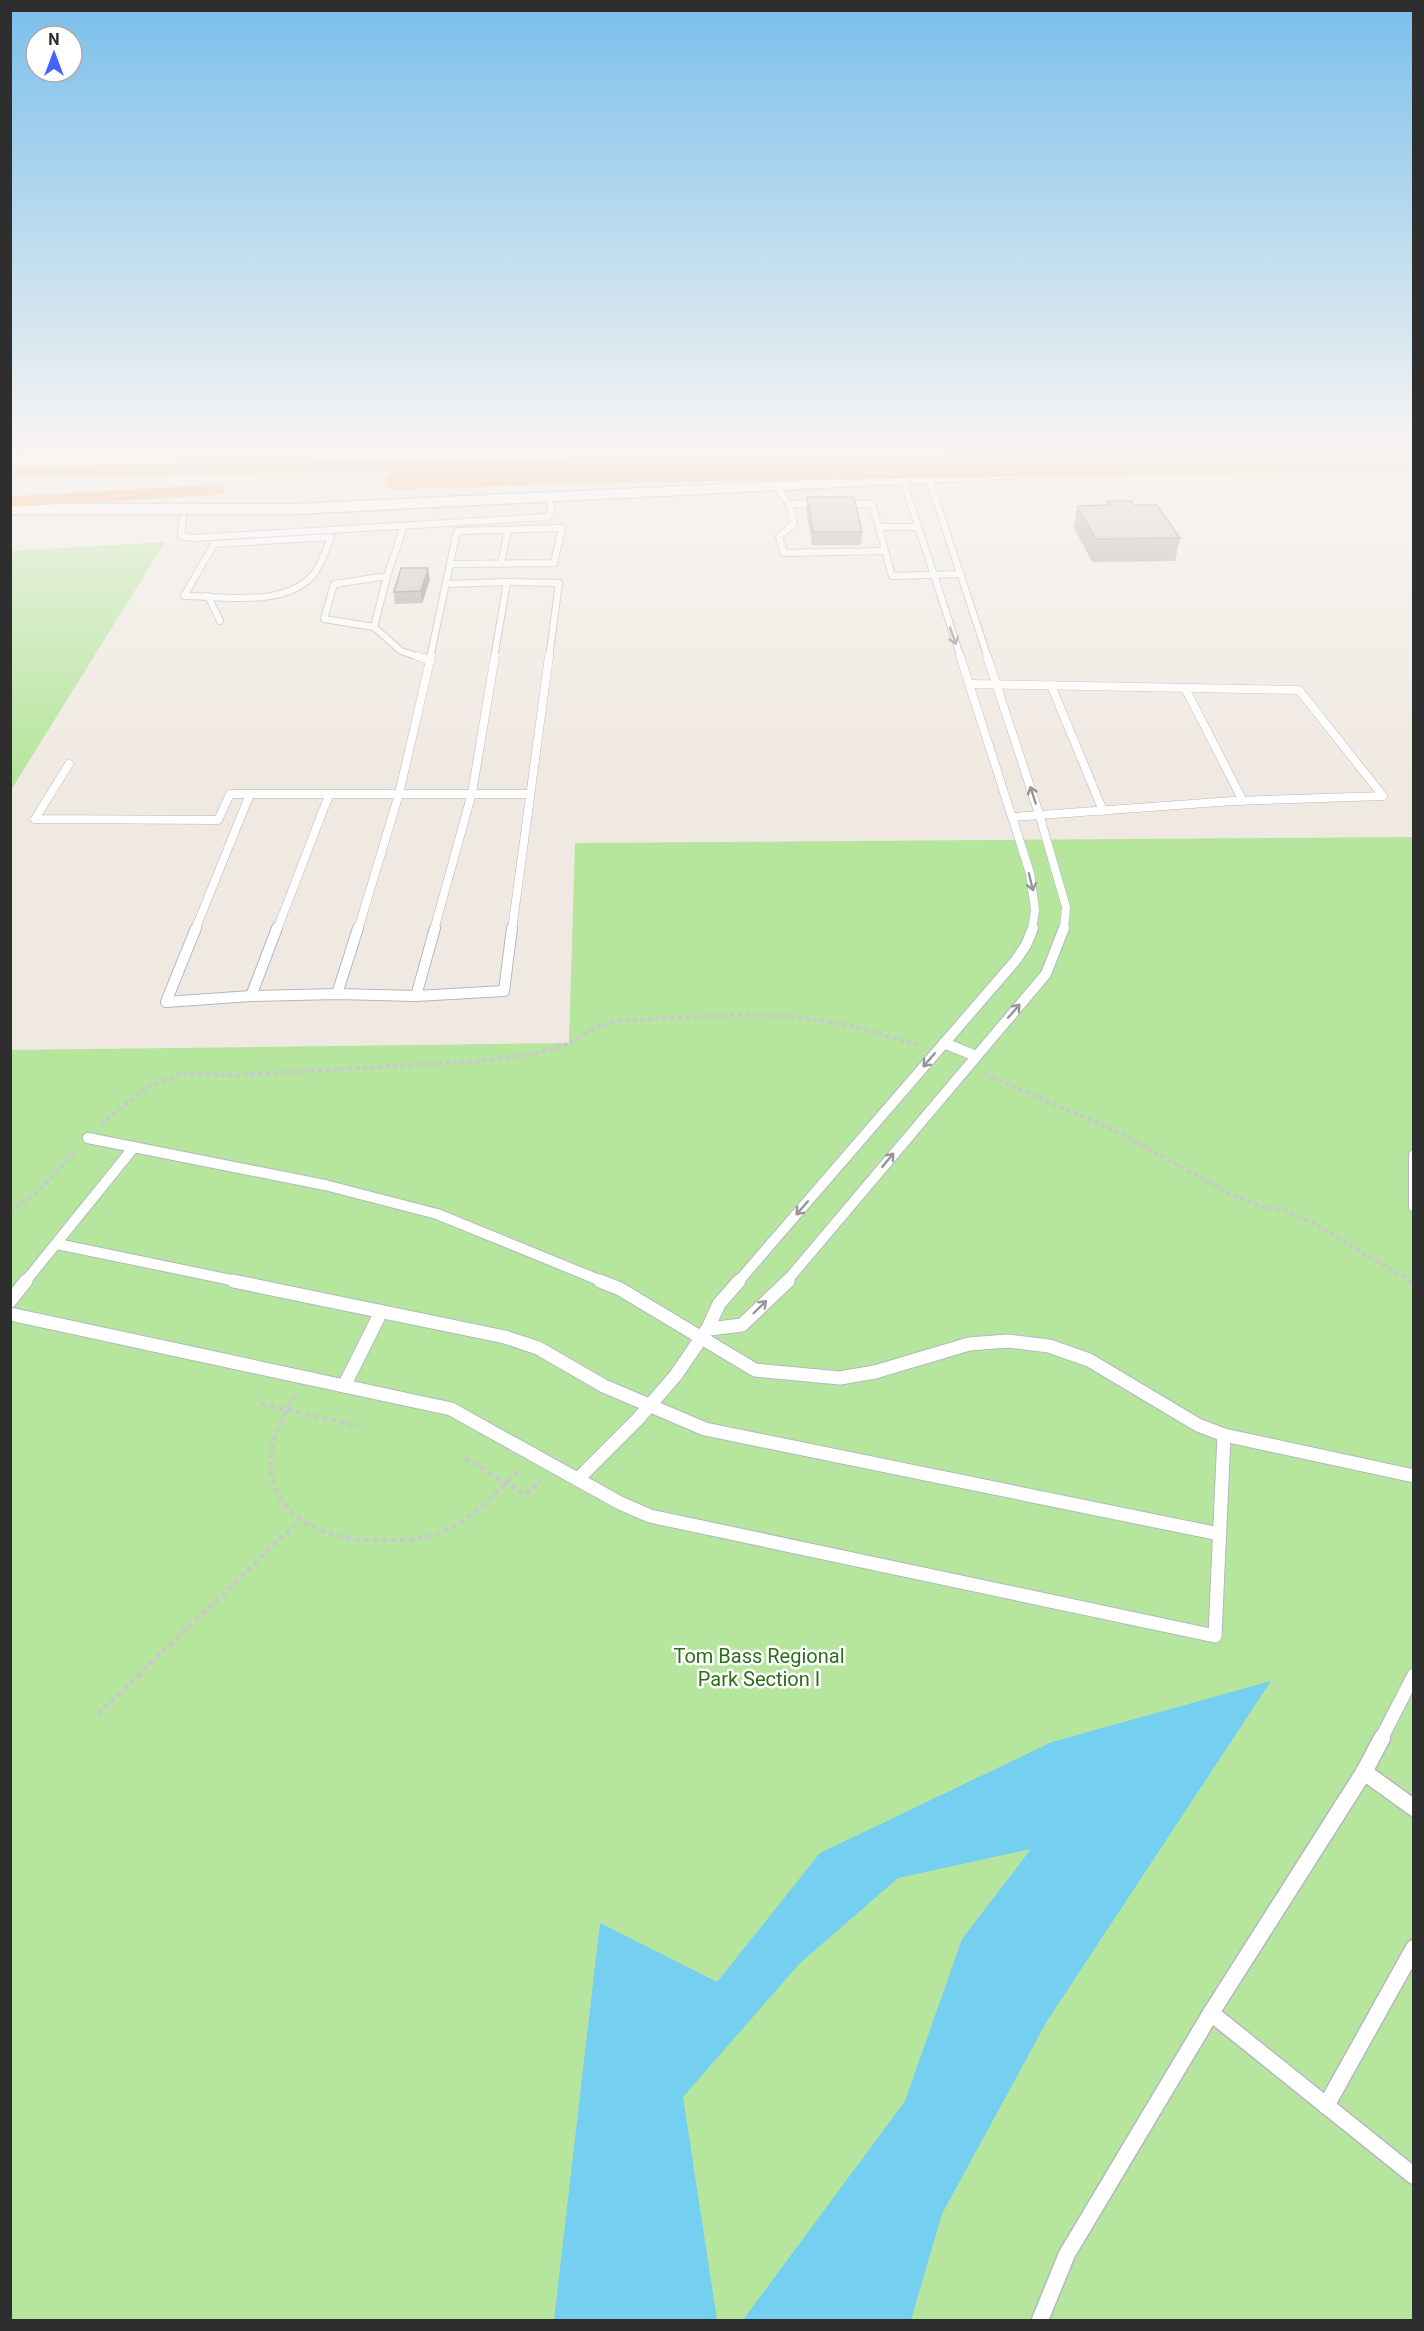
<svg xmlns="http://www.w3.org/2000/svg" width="1424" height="2331" font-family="Roboto,sans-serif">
  <rect width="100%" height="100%" fill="#efe9e1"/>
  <g fill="#b6e59e">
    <path d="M 165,542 L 11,790 L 11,551 Z"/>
    <path d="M 1413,837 L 1413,2320 L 11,2320 L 10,1050 L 569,1043 L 575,843 Z"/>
  </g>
  <path fill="#75cff0" d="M 1271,1681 L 1047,2021 L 942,2214 L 911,2320 L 743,2320 L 905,2101 L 962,1939 L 1031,1849 L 898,1878 L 799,1964 L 683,2097 L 717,2320 L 554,2320 L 600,1923 L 717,1982 L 820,1853 L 1052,1742 Z"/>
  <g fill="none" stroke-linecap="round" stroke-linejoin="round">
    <defs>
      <g id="service-far4">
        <path d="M 929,479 L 988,658"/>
        <path d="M 903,480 L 961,658"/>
        <path d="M 777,487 L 789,504 L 794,523 L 779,537 L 784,553 L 885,551 L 892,576 L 961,574"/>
        <path d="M 789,504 L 821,504"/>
        <path d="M 842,504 L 872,504 L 879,527"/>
        <path d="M 183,518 L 181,536 L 194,538 L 547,517 L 552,511 L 548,498"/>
        <path d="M 331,537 C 326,550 322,564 313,575 C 284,608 223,596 184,596 L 214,544 Z"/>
        <path d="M 885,551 L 879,527 L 918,527"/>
        <path d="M 501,563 L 508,530"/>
        <path d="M 387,576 L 374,627 L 324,619 L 334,584 Z"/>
        <path d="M 387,576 L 404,526"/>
        <path d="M 507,582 L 559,583 L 549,658"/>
        <path d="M 447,584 L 507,582 L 494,658"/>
        <path d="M 208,596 L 220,621"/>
        <path d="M 374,627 L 401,651 L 422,658"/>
        <path d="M 430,658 L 457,531 L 562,528 L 554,563 L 450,564"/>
      </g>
      <g id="service-far3">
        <path d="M 417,656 L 431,661"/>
        <path d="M 960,656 L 1030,873 L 1035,910 L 1032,930"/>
        <path d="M 987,656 L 1040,817 L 1066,907 L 1064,930"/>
        <path d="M 970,684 L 1299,690 L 1383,796 L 1233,801 L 1013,817"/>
        <path d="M 1051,685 L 1103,811"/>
        <path d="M 1185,688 L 1243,801"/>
        <path d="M 69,764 L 35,819 L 218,820 L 230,794 L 530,794"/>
        <path d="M 195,930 L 250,794"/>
        <path d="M 277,930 L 329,795"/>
        <path d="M 358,930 L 399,794 L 431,656"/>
        <path d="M 434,930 L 472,793 L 495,656"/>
        <path d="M 512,930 L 549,656"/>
      </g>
      <g id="service-far2">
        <path d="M 196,928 L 166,1002 L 251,996"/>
        <path d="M 277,928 L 251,996 L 337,994 L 416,996 L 435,928"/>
        <path d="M 337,994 L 358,928"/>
        <path d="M 416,996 L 504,991 L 512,928"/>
        <path d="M 944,1043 L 976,1056"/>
        <path d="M 88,1138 L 325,1185 L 437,1214 L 604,1282"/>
        <path d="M 1414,1155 L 1414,1207"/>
        <path d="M 57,1244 L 241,1282"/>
        <path d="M 25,1282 L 134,1147"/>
        <path d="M 738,1282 L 1016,960 L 1026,945 L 1033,928"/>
        <path d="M 786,1282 L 1046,974 L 1064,928"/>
      </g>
      <g id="service-far1">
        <path d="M 233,1281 L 505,1337 L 538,1348 L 604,1386 L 705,1429 L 1219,1534"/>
        <path d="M 600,1281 L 620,1289 L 755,1370 L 840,1378 L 875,1372 L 969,1344 L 1008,1341 L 1049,1346 L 1089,1360 L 1198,1425 L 1224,1435 L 1414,1476"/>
        <path d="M 10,1301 L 26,1281"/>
        <path d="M 10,1314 L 451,1409 L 620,1503 L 650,1516 L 1215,1636 L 1224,1435"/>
        <path d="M 709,1329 L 742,1325 L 788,1281"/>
        <path d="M 344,1386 L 381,1312"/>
        <path d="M 578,1479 L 638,1419 L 676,1375 L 708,1328 L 719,1304 L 739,1281"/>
        <path d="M 1381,1739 L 1414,1675"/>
      </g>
      <g id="service">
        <path d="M 1364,1772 L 1414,1808"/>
        <path d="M 1211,2013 L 1414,2176"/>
        <path d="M 1326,2106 L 1414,1948"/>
        <path d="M 1040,2320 L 1067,2254 L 1211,2013 L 1364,1772 L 1382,1738"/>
      </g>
      <path id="secondary" d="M 1013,471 L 1018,472 L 1020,475 L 1018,478 L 295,514 L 10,514 L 10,504 L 295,504 Z"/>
      <g id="motorway">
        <path d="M 10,448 L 47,448 L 39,453 L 10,455 Z"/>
        <path d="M 1255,448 L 1414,448 L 1414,455 L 10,477 L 10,467 Z"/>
        <path d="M 216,485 L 222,486 L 225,490 L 222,494 L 10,507 L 10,497 Z"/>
      </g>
    </defs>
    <use href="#service-far4" stroke="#b4b7c1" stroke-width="8"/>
    <use href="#service-far3" stroke="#b4b7c1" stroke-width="9"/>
    <use href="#service-far2" stroke="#b4b7c1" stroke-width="12"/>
    <use href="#service-far1" stroke="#b4b7c1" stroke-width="15"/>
    <use href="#service" stroke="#b4b7c1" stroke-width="19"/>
    <use href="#secondary" stroke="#b4b7c1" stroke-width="3"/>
    <use href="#motorway" stroke="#c9c9c9" stroke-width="2"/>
    <g stroke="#c9c9c9" stroke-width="4" stroke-dasharray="4.5 3" stroke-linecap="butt">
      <path d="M 984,1074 L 1116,1131 L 1232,1195 L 1261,1206 L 1287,1211 L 1315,1224 L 1412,1282"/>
      <path d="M 101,1124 L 149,1086 L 180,1074 L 239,1075 L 482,1061 L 532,1054 L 563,1046 L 597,1027 L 622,1020 L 743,1015 L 792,1016 L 854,1026 L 920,1046"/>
      <path d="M 10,1212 L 36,1193 L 77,1150"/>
    </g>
    <g stroke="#c9c9c9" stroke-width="4.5" stroke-dasharray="5 4" stroke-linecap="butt">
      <path d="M 1410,1281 L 1414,1283"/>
      <path d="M 295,1395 C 286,1411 277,1427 273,1445 C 259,1506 312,1537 366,1540 C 392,1542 422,1541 446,1530 C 475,1517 497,1491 520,1470"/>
      <path d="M 261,1404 L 359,1426"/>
      <path d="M 465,1458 L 526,1495 L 541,1480"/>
      <path d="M 98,1714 L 300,1520"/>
    </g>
    <use href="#service-far4" stroke="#fff" stroke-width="6"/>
    <use href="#service-far3" stroke="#fff" stroke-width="8"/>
    <use href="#service-far2" stroke="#fff" stroke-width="10"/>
    <use href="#service-far1" stroke="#fff" stroke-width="13"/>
    <use href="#service" stroke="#fff" stroke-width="16"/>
    <use href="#secondary" fill="#fff" fill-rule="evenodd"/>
    <use href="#motorway" fill="#ffa35c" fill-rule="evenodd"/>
    <defs>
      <path id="motorway-bridge" d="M 394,480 L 564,474 L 1414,461"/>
    </defs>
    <use href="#motorway-bridge" stroke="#c9c9c9" stroke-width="20" stroke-linecap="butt"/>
    <use href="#motorway-bridge" stroke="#ffa35c" stroke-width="19"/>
  </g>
  <g fill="#afaba4">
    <path d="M 807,497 L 862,532 L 861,545 L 812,545 L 806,509 Z"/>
    <path d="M 1108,501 L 1133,505 L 1180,538 L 1175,561 L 1092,562 L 1074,528 L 1077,506 L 1107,505 Z"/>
    <path d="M 430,580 L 422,603 L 395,604 L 394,592 Z"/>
  </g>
  <path fill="#8e8b86" d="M 428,568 L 430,580 L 422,603 L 421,591 Z"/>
  <g fill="#cbc7bf" stroke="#8e8b86" stroke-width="1.5">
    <path d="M 807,497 L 854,497 L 862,532 L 813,532 Z"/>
    <path d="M 1108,501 L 1131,501 L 1133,505 L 1157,505 L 1180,538 L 1096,539 L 1077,506 L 1110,505 Z"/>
    <path d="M 401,568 L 428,568 L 421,591 L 394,592 Z"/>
  </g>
  <defs><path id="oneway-shaft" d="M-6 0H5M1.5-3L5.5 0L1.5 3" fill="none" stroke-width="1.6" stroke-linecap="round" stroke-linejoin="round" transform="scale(1.5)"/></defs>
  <g stroke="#969696">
    <use href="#oneway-shaft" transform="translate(953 636) rotate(71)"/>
    <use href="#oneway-shaft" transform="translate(1033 795) rotate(-108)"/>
    <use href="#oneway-shaft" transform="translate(1031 882) rotate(76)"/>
    <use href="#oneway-shaft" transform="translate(1014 1011) rotate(-49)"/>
    <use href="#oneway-shaft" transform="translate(929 1060) rotate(131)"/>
    <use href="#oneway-shaft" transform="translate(888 1160) rotate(-50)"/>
    <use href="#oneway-shaft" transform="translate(802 1208) rotate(131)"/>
    <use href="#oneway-shaft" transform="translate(760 1307) rotate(-44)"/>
  </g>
  <linearGradient id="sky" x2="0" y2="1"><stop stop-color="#7abfeb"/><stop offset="0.58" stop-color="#f8f5f2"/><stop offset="1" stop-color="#f8f5f2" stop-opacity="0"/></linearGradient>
  <rect width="1424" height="774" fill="url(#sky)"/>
  <g text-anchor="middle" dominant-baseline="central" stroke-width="5" stroke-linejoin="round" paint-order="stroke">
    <g font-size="20" fill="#2c6e1b" stroke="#fff">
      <text x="759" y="1656">Tom Bass Regional<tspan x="759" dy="23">Park Section I</tspan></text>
    </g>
  </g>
  <rect width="1424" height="2331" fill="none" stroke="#2e2e2e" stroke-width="24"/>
  <g transform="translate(54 54)"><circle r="28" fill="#ffffff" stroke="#ababab" stroke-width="1.5"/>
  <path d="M0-4.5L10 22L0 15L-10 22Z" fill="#4264fb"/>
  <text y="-9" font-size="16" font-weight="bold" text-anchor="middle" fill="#2e2e2e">N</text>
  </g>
</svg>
